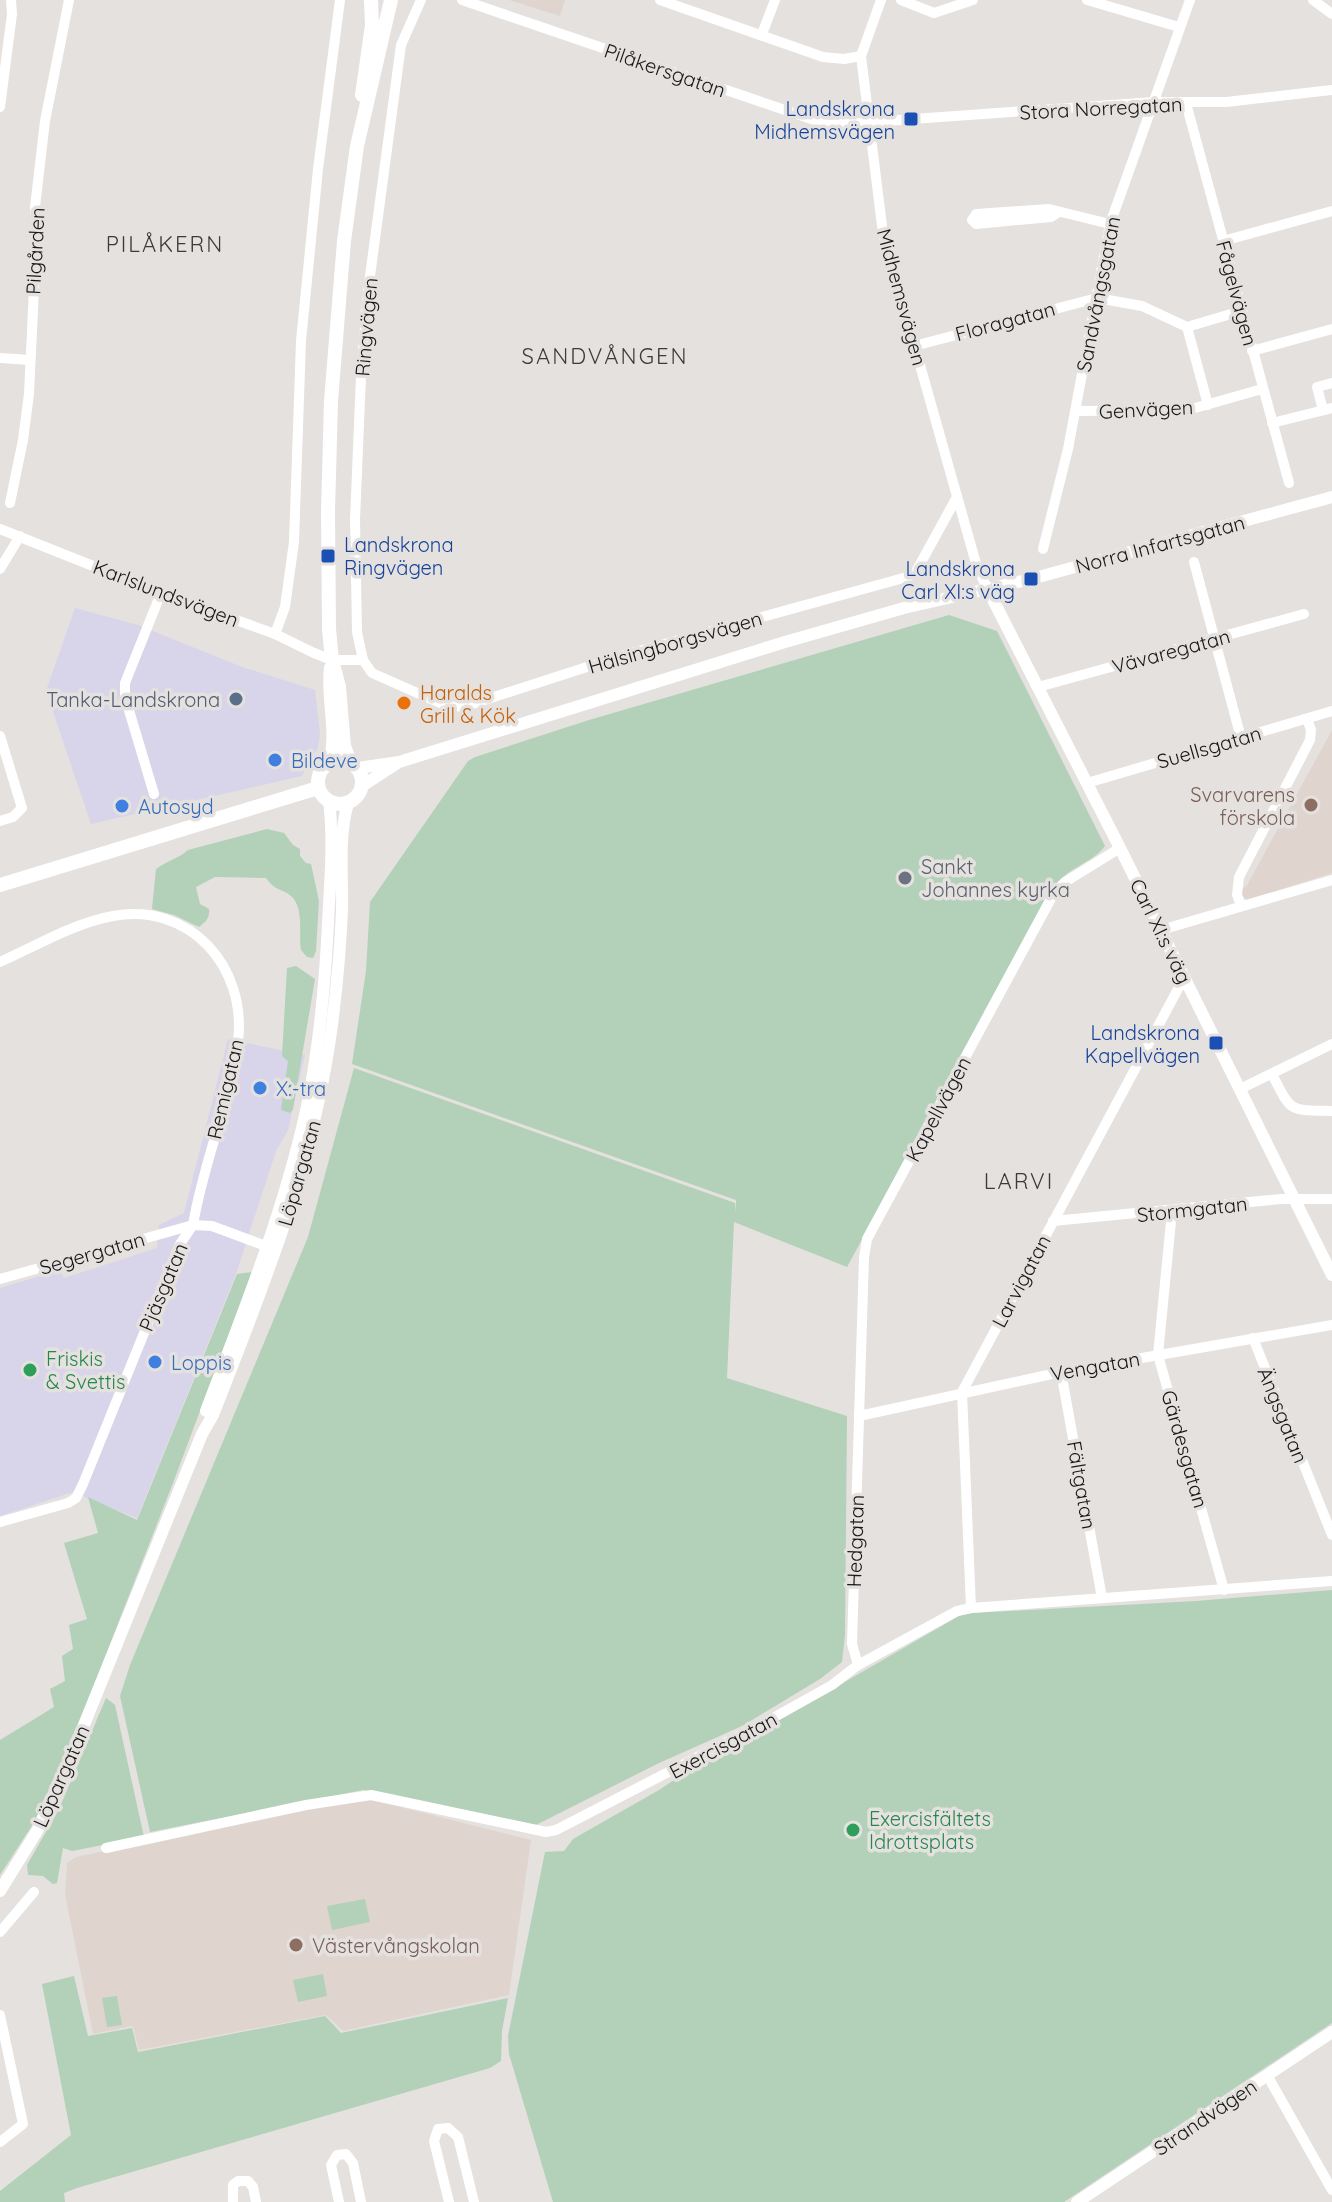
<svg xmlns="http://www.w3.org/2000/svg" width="1332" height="2202" font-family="Quicksand,sans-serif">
  <rect width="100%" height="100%" fill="#e4e1df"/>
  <g fill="#d8d4ea">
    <path d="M 75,608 L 138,625 L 242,667 L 315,690 L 320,734 L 318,748 L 302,776 L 91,824 L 46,691 Z"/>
    <path d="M 228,1039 L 305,1055 L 288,1130 L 276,1151 L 236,1274 L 137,1518 L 73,1492 L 0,1516 L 0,1288 L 60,1270 L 64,1278 L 157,1248 L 159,1225 L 184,1213 Z"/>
  </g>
  <g fill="#dfd5ce">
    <path d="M 509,0 L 565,0 L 560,16 Z"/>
    <path d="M 1332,730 L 1332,873 L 1247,900 L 1239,892 L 1247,885 Z"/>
    <path d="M 365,1798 L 531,1840 L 509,1995 L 343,2031 L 326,2015 L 139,2050 L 133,2026 L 93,2034 L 65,1894 L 67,1863 L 76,1857 Z"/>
  </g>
  <g fill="#b2d1b8">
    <path d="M 949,615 L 997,631 L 1105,846 C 1092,864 1067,866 1051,891 L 847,1267 L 734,1222 L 727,1378 L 847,1416 L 845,1634 L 842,1662 L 820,1679 L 742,1726 L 657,1764 L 536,1825 L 363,1790 L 150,1832 L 120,1696 L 130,1665 L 308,1237 L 354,1068 L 735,1203 L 736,1213 L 736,1200 L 352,1064 L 366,971 L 370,902 L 468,761 L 475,757 L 589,720 Z"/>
    <path d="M 267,829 L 284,833 L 293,845 L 300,849 L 300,856 L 306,863 L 311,864 L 319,901 L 316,951 L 313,958 L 307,957 L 301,950 C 298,933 306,904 287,893 C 277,888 273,888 266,878 L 215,877 L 196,887 L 200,904 L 209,909 C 210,918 206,922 199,927 L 174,915 L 152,909 L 156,869 C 165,862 181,857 188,850 Z"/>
    <path d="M 296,966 L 315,979 L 293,1109 L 290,1113 L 281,1110 L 288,1061 L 282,1056 L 287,968 Z"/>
    <path d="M 252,1272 L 173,1483 L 76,1731 L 33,1824 L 0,1875 L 0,1740 L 54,1707 L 50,1689 L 65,1681 L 62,1656 L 73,1649 L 69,1625 L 87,1619 L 64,1543 L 98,1533 L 88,1497 L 137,1520 L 237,1274 Z"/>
    <path d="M 1332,1590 L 1332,2023 L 1064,2202 L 553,2202 L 509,2054 L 508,2036 L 545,1852 L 564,1851 L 573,1839 L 659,1790 L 704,1760 L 713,1758 L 959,1616 L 972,1613 L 1196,1601 Z"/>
    <path d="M 106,1698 L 115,1705 L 144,1837 L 72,1851 L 63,1848 L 57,1883 L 53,1884 L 43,1876 L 28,1875 L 27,1865 L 59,1809 Z"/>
    <path d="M 365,1899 L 370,1922 L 332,1930 L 327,1906 Z"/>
    <path d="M 323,1974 L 327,1996 L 298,2002 L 293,1980 Z"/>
    <path d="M 74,1976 L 88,2036 L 132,2028 L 138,2052 L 325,2016 L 341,2033 L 508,1998 L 502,2031 L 501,2061 L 490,2068 L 77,2188 L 64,2193 L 65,2202 L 0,2202 L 0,2191 L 71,2135 L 42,1984 Z"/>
    <path d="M 117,1996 L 122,2025 L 107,2027 L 102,1998 Z"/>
  </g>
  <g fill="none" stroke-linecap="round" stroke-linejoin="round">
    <g stroke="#fff" stroke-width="10">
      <path d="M 421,0 L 401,45 L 368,291 L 361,376 L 355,520 L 357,632 L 363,660 L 372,673 L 449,707 L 466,706 L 624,655 L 907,577 L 915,573 L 919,566 L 957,497"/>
      <path d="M 462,0 L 829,125 L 1153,102 L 1226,102 L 1332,90"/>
      <path d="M 660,0 L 823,57 L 844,59 L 861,56"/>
      <path d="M 881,0 L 861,56 L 883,234 L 977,567 L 987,588"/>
      <path d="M 901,0 L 934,13 L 973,0"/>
      <path d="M 1087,0 L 1179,27"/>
      <path d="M 1313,0 L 1332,14"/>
      <path d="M 762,34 L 775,0"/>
      <path d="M 1186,103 L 1289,483"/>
      <path d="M 0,107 L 12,14 L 11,0"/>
      <path d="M 1057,213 L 1051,217 L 976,224 L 972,220 L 976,214 L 1049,209 L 1110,224"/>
      <path d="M 1223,241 L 1332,211"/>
      <path d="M 1187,327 L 1208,405"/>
      <path d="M 914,346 L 1097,298 L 1142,306 L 1187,327 L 1241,311"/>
      <path d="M 1252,351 L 1332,329"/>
      <path d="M 0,358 L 30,360"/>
      <path d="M 1323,410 L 1317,387 L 1332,383"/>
      <path d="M 1076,411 L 1188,410 L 1262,389"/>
      <path d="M 1272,423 L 1332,408"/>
      <path d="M 10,503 L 23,440 L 29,394 L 37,225 L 35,207 L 45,121 L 69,0"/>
      <path d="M 0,529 L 161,593 L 275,634 L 314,653 L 332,660 L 363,660"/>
      <path d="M 1043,549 L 1068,449 L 1110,224 L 1190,0"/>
      <path d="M 1194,562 L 1241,738"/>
      <path d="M 0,569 L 20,536"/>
      <path d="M 275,634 L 285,607 L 294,542 L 301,341 L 318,169 L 340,0"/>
      <path d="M 1038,687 L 1304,614"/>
      <path d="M 0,736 L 22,808 L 13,817 L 0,821"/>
      <path d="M 1087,783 L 1332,711"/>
      <path d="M 154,794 L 125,697 L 125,683 L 161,593"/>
      <path d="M 1241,905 L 1237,895 L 1239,877 L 1310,740 L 1311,730 L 1307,719"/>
      <path d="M 1161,930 L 1332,880"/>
      <path d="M 0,962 C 36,946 74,923 113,916 C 190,902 247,967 238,1041 C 230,1103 203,1163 193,1225 L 180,1244 L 83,1484 L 76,1498 L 68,1503 L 0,1522"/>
      <path d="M 1272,1074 C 1292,1113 1288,1110 1332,1111"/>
      <path d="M 1240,1089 L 1332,1044"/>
      <path d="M 1172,1211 L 1158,1355 L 1224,1590"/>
      <path d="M 1053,1221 L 1281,1199 L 1332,1199"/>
      <path d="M 0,1279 L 193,1225 L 212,1226 L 274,1249"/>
      <path d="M 1253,1338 L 1332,1535"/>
      <path d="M 1061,1372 L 1102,1598"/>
      <path d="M 859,1416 L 1061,1372 L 1332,1325"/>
      <path d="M 971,1608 L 962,1392 L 1179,987 L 1187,982"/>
      <path d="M 858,1665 L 852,1644 L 864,1257 L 867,1239 L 1054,893 L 1065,882 L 1120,848"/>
      <path d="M 106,1848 L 306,1805 L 371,1795 L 546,1832 L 556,1830 L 773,1718 L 832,1685 L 858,1665 L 957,1611 L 971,1608 L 1332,1581"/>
      <path d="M 0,1932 L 34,1892"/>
      <path d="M 0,2015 L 23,2124 L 0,2142"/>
      <path d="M 1267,2075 L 1332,2190"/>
      <path d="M 233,2202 L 233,2185 L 238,2181 L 248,2181 L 253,2187 L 256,2202"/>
      <path d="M 339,2202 L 331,2165 L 337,2155 L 346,2154 L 353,2163 L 361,2202"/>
      <path d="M 449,2202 L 434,2141 L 438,2129 L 448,2128 L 458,2137 L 474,2202"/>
    </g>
    <g stroke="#fff" stroke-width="12">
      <path d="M 987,588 L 1120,848 L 1332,1275"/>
      <path d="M 358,768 L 399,762 L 785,642 L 904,608 L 1031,579 L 1332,497"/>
      <path d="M 362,786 L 396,764"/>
      <path d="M 206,1411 C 243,1313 283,1214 306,1111 C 319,1050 325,985 328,923 C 330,883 334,841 329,801"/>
      <path d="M 0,1891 L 37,1831 L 60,1784 L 202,1434 L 213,1415 C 261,1292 311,1170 330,1039 C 336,997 340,954 342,911 C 343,876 338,837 348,803"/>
      <path d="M 1077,2202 L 1332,2032"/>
    </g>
    <g stroke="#fff" stroke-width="14">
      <path d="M 362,95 L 372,25 L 371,0"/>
      <circle cx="340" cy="782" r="22"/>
      <path d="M 330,761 C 339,732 327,699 331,668"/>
      <path d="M 350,762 L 344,746 L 339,687 L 332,660 L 329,629 L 328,512 L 331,401 L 344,241 L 357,146 L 391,0"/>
      <path d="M 0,885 L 318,788"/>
    </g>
  </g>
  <g fill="#1a4fb4" stroke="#e4e1df" stroke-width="3">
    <rect x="903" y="111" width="16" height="16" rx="4"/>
    <rect x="320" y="548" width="16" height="16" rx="4"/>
    <rect x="1023" y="571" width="16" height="16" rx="4"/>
    <rect x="1208" y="1035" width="16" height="16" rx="4"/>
  </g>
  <circle fill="#5c6f8a" stroke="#e4e1df" stroke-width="3" cx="236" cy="699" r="8"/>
  <circle fill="#e8710a" stroke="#e4e1df" stroke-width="3" cx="404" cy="703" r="8"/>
  <g fill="#3f7fe0" stroke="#e4e1df" stroke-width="3">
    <circle cx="275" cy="760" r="8"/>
    <circle cx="122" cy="806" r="8"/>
    <circle cx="260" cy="1088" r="8"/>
    <circle cx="155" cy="1362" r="8"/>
  </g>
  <g fill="#8d6e63" stroke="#e4e1df" stroke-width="3">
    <circle cx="1311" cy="805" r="8"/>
    <circle cx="296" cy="1945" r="8"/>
  </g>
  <circle fill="#6b7280" stroke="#e4e1df" stroke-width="3" cx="905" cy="878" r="8"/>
  <g fill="#2e9e5b" stroke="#e4e1df" stroke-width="3">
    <circle cx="30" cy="1370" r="8"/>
    <circle cx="853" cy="1830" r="8"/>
  </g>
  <g text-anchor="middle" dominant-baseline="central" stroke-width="7" stroke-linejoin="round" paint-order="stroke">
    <g font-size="20" fill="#171616" stroke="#e4e1df">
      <text transform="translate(665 70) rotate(19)">Pilåkersgatan</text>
      <text transform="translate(1101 108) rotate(-3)">Stora Norregatan</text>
      <text transform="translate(35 251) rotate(-87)">Pilgården</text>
      <text transform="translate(1237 293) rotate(75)">Fågelvägen</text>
      <text transform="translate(1098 294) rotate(-79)">Sandvångsgatan</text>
      <text transform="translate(902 297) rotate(75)">Midhemsvägen</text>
      <text transform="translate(1005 321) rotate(-15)">Floragatan</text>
      <text transform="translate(366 327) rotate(-85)">Ringvägen</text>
      <text transform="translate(1146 409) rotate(-3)">Genvägen</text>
      <text transform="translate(1160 544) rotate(-15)">Norra Infartsgatan</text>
      <text transform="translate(166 593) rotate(21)">Karlslundsvägen</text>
      <text transform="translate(675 642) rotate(-16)">Hälsingborgsvägen</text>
      <text transform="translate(1171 651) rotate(-15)">Vävaregatan</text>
      <text transform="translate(1209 747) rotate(-16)">Suellsgatan</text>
      <text transform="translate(1161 931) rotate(64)">Carl XI:s väg</text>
      <text transform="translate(225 1089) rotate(-77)">Remigatan</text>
      <text transform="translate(938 1109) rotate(-62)">Kapellvägen</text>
      <text transform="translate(299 1173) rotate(-74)">Löpargatan</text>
      <text transform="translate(1192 1209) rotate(-6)">Stormgatan</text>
      <text transform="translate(92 1253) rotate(-16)">Segergatan</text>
      <text transform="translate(1021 1281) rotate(-62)">Larvigatan</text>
      <text transform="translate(163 1287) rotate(-67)">Pjäsgatan</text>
      <text transform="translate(1095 1366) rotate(-10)">Vengatan</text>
      <text transform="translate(1283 1415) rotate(68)">Ängsgatan</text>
      <text transform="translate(1185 1449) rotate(74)">Gärdesgatan</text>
      <text transform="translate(1082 1485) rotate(80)">Fältgatan</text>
      <text transform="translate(855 1541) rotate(-88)">Hedgatan</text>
      <text transform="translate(723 1745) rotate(-28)">Exercisgatan</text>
      <text transform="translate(61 1776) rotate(-66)">Löpargatan</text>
      <text transform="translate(1205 2117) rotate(-34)">Strandvägen</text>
    </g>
    <g font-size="20" fill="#164399" stroke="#e4e1df" text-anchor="end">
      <text x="895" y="108">Landskrona<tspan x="895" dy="23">Midhemsvägen</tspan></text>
      <text x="344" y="544" text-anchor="start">Landskrona<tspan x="344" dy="23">Ringvägen</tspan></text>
      <text x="1015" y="568">Landskrona<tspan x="1015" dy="23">Carl XI:s väg</tspan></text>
      <text x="1200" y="1032">Landskrona<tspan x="1200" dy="23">Kapellvägen</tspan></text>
    </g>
    <g font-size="20" fill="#c56008" stroke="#e4e1df" text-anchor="start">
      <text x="420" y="692">Haralds<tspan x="420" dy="23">Grill &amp; Kök</tspan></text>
    </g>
    <g font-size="20" fill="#4e5e75" stroke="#e4e1df" text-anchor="end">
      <text x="220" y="699">Tanka-Landskrona</text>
    </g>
    <g font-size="20" fill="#366cbe" stroke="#e4e1df" text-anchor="start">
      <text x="291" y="760">Bildeve</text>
      <text x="138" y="806">Autosyd</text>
      <text x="276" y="1088">X:-tra</text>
      <text x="171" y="1362">Loppis</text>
    </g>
    <g font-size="20" fill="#785e54" stroke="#e4e1df" text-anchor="end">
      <text x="1295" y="794">Svarvarens<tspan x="1295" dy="23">förskola</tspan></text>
      <text x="312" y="1945" text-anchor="start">Västervångskolan</text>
    </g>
    <g font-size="20" fill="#5b616d" stroke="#e4e1df" text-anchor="start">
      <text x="921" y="866">Sankt<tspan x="921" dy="23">Johannes kyrka</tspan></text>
    </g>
    <g font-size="20" fill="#27864d" stroke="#e4e1df" text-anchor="start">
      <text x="46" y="1358">Friskis<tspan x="46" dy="23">&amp; Svettis</tspan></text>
      <text x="869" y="1818">Exercisfältets<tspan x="869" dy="23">Idrottsplats</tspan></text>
    </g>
    <g font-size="22" letter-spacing="2" fill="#3d3a38" stroke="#e4e1df">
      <text x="165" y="244">PILÅKERN</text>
      <text x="605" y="356">SANDVÅNGEN</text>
      <text x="1019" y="1181">LARVI</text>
    </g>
  </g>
</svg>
